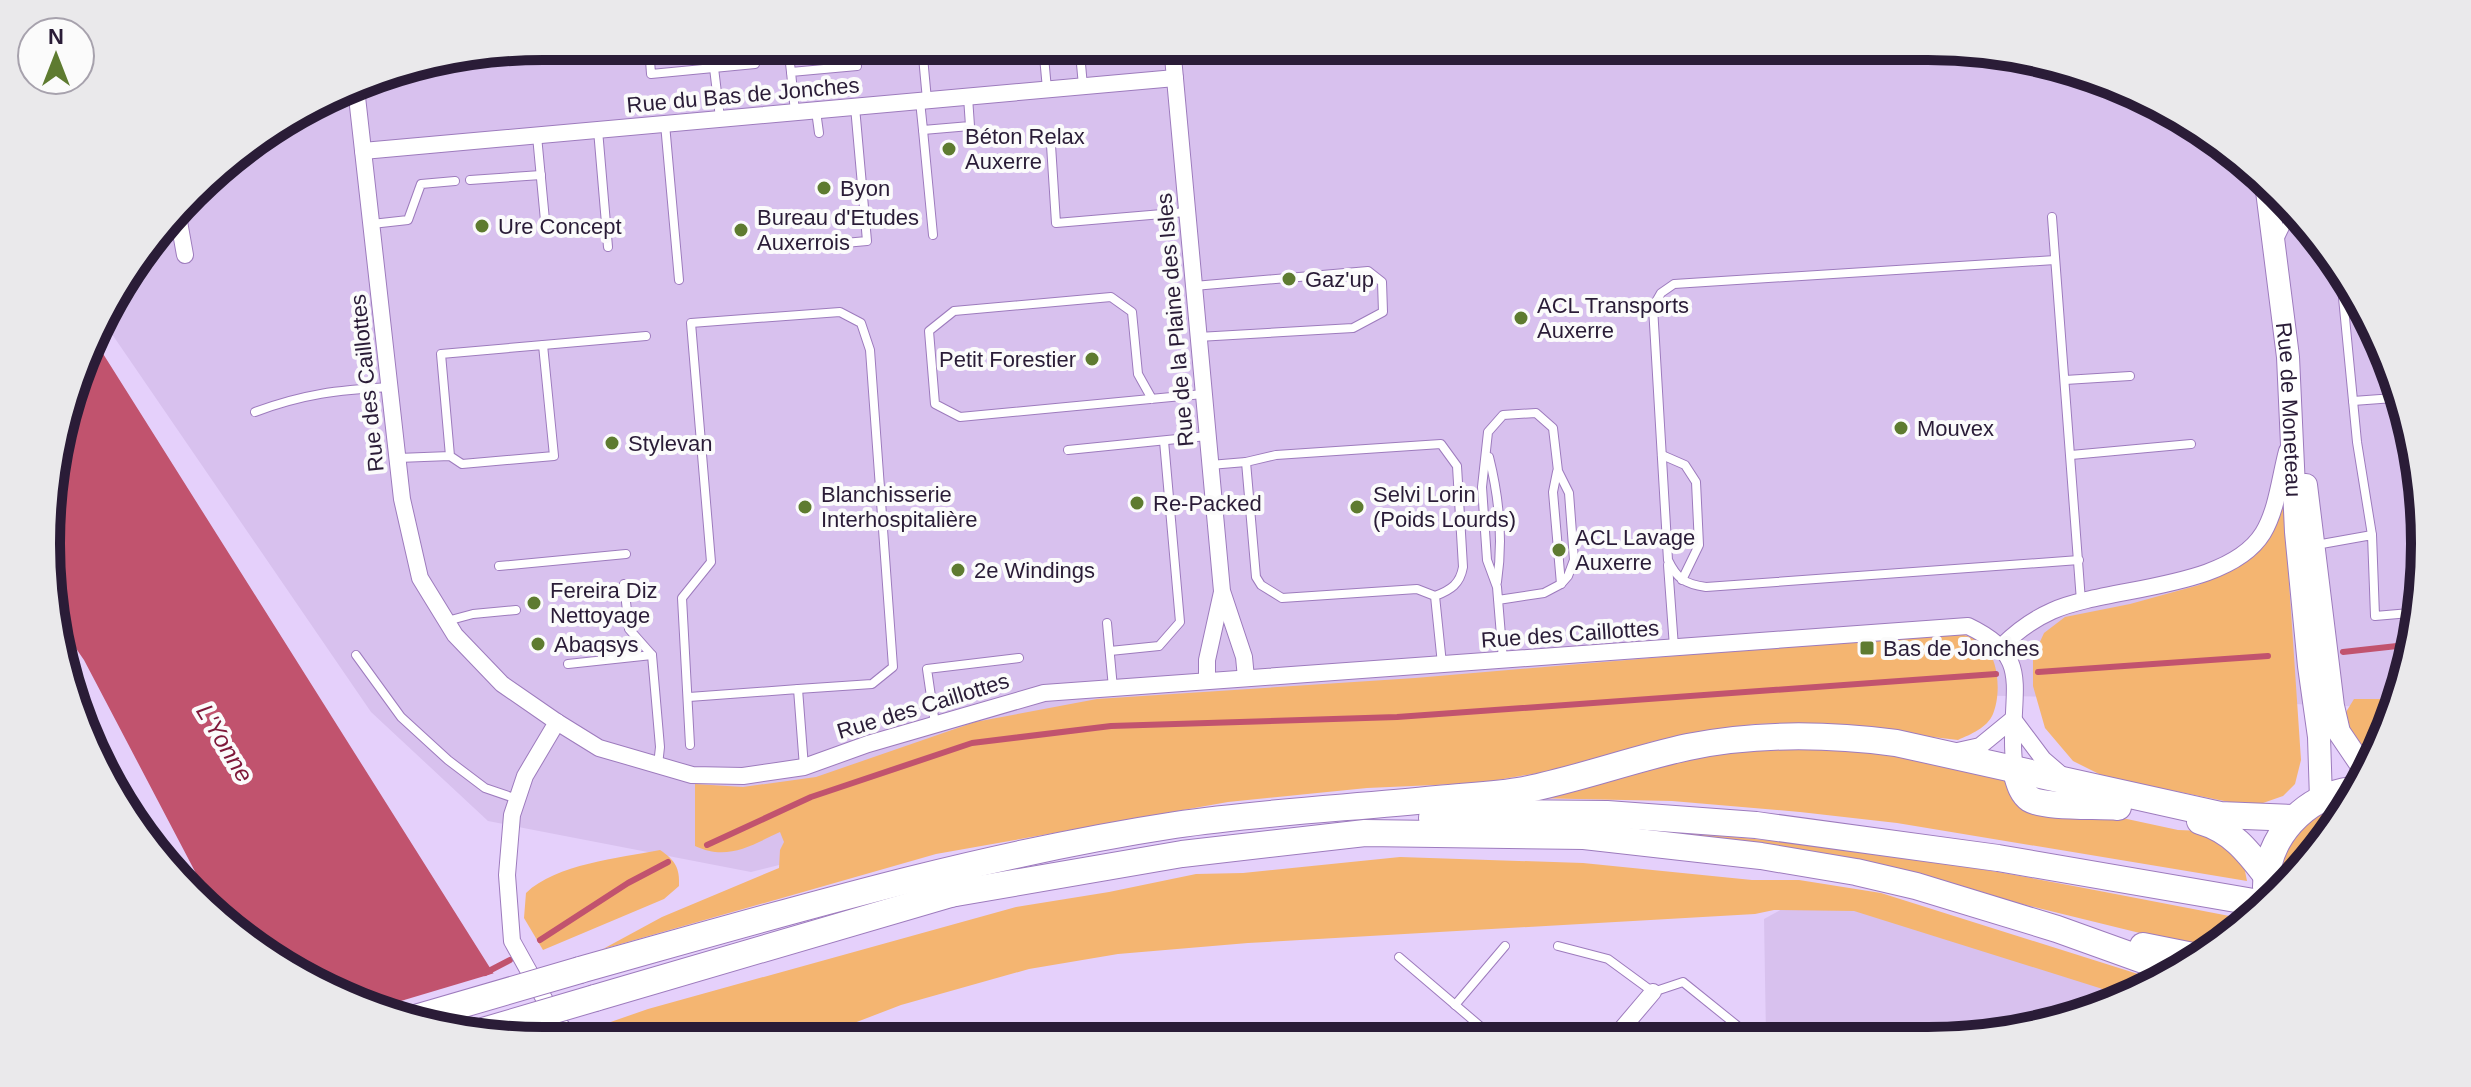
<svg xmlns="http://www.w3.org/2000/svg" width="2471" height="1087" font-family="Helvetica,sans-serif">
  <rect width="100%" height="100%" fill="#e5d0fb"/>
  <g fill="#d8c1ee">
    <path d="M 543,46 L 1928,46 L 2088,73 L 2256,170 L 2374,324 L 2424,511 L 2398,704 L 2396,708 L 2165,699 L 1793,692 L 985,814 L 751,872 L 488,821 L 371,712 L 103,321 L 113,294 L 216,169 L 383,73 Z"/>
    <path d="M 1819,889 L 2143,989 L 2118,1003 L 1993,1037 L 1766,1037 L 1764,919 Z"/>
  </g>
  <g fill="#f4b571">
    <path d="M 2283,493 L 2301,760 L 2295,784 L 2283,796 L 2263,803 L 2234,803 L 2105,777 L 2073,761 L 2045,728 L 2033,686 L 2033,657 L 2044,633 L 2065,617 L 2130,604 L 2199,585 L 2245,560 Z"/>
    <path d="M 1957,632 C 1965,636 1979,639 1985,646 C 1999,661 2001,695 1993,714 C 1987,728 1971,734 1958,740 L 1814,723 L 1755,724 L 1651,742 L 1598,759 L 1544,772 L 1480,783 L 1367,788 L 1228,802 L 936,854 L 603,949 L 662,917 L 779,868 L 780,850 L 784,842 L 780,832 C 750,846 727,861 695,846 L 695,784 L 743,787 L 816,777 L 975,722 L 1097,699 L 1415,678 Z"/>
    <path d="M 2354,699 L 2399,699 L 2370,757 L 2352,740 L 2343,717 Z"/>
    <path d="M 1825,743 L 1990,772 L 2111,818 L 2127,819 L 2178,830 L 2204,831 L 2243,861 L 2247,881 L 1897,823 L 1800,812 L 1672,801 L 1529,798 L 1672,758 Z"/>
    <path d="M 2346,802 L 2322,846 L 2283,886 L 2275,884 C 2289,830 2295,824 2346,802 Z"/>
    <path d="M 1581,827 C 1650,831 1719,835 1788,842 C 1942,858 2094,890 2245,919 L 2246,922 L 2231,938 L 2209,950 L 1945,885 Z"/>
    <path d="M 660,850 C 675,860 680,868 679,886 L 664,899 L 543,950 L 524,918 L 526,893 C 556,864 619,858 660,850 Z"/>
    <path d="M 1400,857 L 1583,863 L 1752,880 L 1799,880 L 1881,893 L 2157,980 L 2128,997 L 1854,911 L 1774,910 L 1755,914 L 1248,943 L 1118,954 L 1029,969 L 901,1005 L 815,1038 L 816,1040 L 556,1041 L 648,1009 L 1016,907 L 1109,892 L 1196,874 L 1243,873 Z"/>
  </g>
  <path fill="#c1536e" d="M 95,341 L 492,971 L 537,1040 L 383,1014 L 221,921 L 84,660 L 55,618 L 55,447 Z"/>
  <path fill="#e5d0fb" d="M 498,972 L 537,1033 L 522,1037 L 383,1014 L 374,1009 Z"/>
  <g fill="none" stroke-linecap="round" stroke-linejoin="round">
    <g stroke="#c1536e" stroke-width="6">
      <path d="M 2343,652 L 2406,645"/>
      <path d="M 2038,672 L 2268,656"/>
      <path d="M 707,845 L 811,797 L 972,743 L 1111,726 L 1397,717 L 1996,674"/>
      <path d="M 540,940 L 628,883 L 668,862"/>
      <path d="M 485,973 L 510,960"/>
    </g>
    <defs>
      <g id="service">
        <path d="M 649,46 L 651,74 L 755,64"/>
        <path d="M 788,46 L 791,72"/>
        <path d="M 922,46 L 927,100"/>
        <path d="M 1043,46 L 1047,89"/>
        <path d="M 1080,53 L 1083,86"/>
        <path d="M 714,68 L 720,118"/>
        <path d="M 920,101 L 923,130 L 970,126 L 968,97"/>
        <path d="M 816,111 L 819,133"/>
        <path d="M 795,112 L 791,72 L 857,66"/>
        <path d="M 665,124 L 679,280"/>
        <path d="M 598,130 L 608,247"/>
        <path d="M 923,130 L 933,235"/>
        <path d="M 537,136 L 546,231"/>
        <path d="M 1051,145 L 1056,223 L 1186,212"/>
        <path d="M 470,180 L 541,175"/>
        <path d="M 2052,217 L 2081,601"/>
        <path d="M 372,224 L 408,220 L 421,184 L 455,181"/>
        <path d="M 2279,240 L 2291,215"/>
        <path d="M 800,247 L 867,241 L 855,107"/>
        <path d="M 2055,260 L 1674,284 L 1661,293 L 1653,307 L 1668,560 C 1677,579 1685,584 1706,587 L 2079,560"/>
        <path d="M 1194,286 L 1368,271 L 1382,282 L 1383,312 L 1353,328 L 1198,337"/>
        <path d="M 2345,286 L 2342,287 L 2357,442 L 2372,535"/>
        <path d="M 543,345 L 646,336"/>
        <path d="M 2065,380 L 2130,376"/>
        <path d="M 1152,399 L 1138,374 L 1132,312 L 1111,297 L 954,311 L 929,331 L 935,404 L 960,417 L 1203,394"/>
        <path d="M 2353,401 L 2394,398"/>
        <path d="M 255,412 C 303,394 338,390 389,387"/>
        <path d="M 1068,450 L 1207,436"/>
        <path d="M 1662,455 L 1685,465 L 1696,482 L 1699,545 L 1682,580"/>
        <path d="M 2071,455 L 2191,444"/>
        <path d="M 1489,457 C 1499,497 1503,542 1497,582"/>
        <path d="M 398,458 L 450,456 L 462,464 L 554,456 L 543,345 L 441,354 L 450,456"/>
        <path d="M 1210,465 L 1246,462"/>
        <path d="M 1557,472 L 1553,492 L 1561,584"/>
        <path d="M 2316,545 L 2372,535 L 2375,616 L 2410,613"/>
        <path d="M 1668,565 L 1674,647"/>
        <path d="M 499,566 L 626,554"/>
        <path d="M 624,584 L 629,629 L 652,655 L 660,747 L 658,765"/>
        <path d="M 1435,596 C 1451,590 1460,584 1463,567 L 1457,466 L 1441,444 L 1276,455 L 1246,462 L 1256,577 L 1261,585 L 1282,598 L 1417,589 L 1435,596 L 1442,664"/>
        <path d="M 1498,600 L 1544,593 L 1561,584 L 1568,576 L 1574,560 L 1569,493 L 1558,471 L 1553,428 L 1536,413 L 1503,415 L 1488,432 L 1482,487 L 1487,560 L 1497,587 L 1503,660"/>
        <path d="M 447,621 L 473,614 L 516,610"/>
        <path d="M 1107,623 L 1113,688"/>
        <path d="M 1110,651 L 1159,646 L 1180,622 L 1164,441"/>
        <path d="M 356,655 L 401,717 L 448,760 L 485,788 L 517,799"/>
        <path d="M 568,664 L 652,655"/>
        <path d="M 689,697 L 798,689 L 804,767"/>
        <path d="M 935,724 L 927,669 L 1019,658"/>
        <path d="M 690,745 L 682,598 L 711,562 L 691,323 L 840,312 L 861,323 L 870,350 L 893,667 L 872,684 L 798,689"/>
        <path d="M 1558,946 L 1608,959 L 1653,992 L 1683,982 L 1745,1032"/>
        <path d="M 1399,957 L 1494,1038"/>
        <path d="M 1455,1005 L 1505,946"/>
      </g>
      <g id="minor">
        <path d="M 1172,46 L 1222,591 L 1244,657 L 1246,678"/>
        <path d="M 356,88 L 402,499 L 420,578 L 455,635 L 502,684 L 557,722 L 599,748 L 692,775 L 743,776 L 804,767 L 868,744 L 1044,693 L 1968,626 C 2029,655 2013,682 2013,741 C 2013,751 2013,761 2016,772"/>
        <path d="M 363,151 L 1175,78"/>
        <path d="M 178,216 L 185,255"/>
        <path d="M 2002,646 C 2016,632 2034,619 2052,611 C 2108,586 2228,590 2263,533 C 2277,510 2280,477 2287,451"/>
        <path d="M 1207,680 L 1207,660 L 1222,592"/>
        <path d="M 2013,719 L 2043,759 L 2065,778"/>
        <path d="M 557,722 L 525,776 L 512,815 L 507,875 L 512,941 L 557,1022 L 575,1041"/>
        <path d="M 1953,752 L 1980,746 L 2013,719"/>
        <path d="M 1614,1038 L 1653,992"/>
      </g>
      <g id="secondary">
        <path id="s1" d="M 2266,183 L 2288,357 L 2296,532 L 2309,666 L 2319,737 L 2321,799"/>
        <path d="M 2306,485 L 2333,706 L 2339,732 L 2364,769"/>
      </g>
      <g id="primary">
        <path d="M 2016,772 C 2019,781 2021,793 2030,799 C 2044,808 2099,805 2118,807"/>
        <path d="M 1484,813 L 1607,814 L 1756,825 L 1998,858 L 2265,904"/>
        <path d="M 1432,818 L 1502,814"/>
        <path d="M 2200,821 C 2231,830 2247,850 2266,875"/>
        <path d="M 2266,887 C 2266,838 2304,796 2352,790"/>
        <path d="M 950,894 L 1182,854 L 1365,833 L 1584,836 L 1761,856 L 1856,872 L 1916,886 L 2057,929 L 2174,971"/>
        <path d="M 2143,946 L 2198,957"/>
        <path d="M 580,970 C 777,915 973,856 1175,825 C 1262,812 1350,808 1437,799 C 1466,796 1496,795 1524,790 C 1579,779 1633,759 1688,747 C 1756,733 1827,734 1896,743 L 2220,815 L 2294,818"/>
        <path d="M 595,998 L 964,890"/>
      </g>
    </defs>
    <use href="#service" stroke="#9d7bbd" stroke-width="10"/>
    <use href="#minor" stroke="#9d7bbd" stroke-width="18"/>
    <use href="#secondary" stroke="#9d7bbd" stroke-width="24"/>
    <use href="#primary" stroke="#9d7bbd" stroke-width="28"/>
    <use href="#service" stroke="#fff" stroke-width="8"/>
    <use href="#minor" stroke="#fff" stroke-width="16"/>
    <use href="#secondary" stroke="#fff" stroke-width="22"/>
    <use href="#primary" stroke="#fff" stroke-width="26"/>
    <defs>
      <g id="primary-bridge">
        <path d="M 412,1019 L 580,970"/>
        <path d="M 483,1031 L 595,998"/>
      </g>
    </defs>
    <use href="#primary-bridge" stroke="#9d7bbd" stroke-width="28" stroke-linecap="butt"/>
    <use href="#primary-bridge" stroke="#fff" stroke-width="26"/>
  </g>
  <g fill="#5e7b30" stroke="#fbfbfb" stroke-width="3">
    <circle cx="949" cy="149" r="8"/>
    <circle cx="824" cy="188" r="8"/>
    <circle cx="482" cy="226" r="8"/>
    <circle cx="741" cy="230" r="8"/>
    <circle cx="1289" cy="279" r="8"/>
    <circle cx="1521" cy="318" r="8"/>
    <circle cx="1092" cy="359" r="8"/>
    <circle cx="1901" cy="428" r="8"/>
    <circle cx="612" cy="443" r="8"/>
    <circle cx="1137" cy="503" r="8"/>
    <circle cx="805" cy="507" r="8"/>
    <circle cx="1357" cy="507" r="8"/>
    <circle cx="1559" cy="550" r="8"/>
    <circle cx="958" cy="570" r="8"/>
    <circle cx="534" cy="603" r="8"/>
    <circle cx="538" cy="644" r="8"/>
    <rect x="1859" y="640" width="16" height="16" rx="4"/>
  </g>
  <g text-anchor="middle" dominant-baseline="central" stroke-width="8" stroke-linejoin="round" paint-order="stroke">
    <g font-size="22" fill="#2a1c37" stroke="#fbfbfb">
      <text transform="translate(743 95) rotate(-5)">Rue du Bas de Jonches</text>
      <text transform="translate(1175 320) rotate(-95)">Rue de la Plaine des Isles</text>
      <text transform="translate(367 383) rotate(-96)">Rue des Caillottes</text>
      <text stroke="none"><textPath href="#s1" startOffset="228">Rue de Moneteau</textPath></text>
      <text transform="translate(1570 634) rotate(-4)">Rue des Caillottes</text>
      <text transform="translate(923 706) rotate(-17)">Rue des Caillottes</text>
    </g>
    <g font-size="22" fill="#2a1c37" stroke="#fbfbfb" text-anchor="start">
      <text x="965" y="136">Béton Relax<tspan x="965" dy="25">Auxerre</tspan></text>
      <text x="840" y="188">Byon</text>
      <text x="757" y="217">Bureau d'Etudes<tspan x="757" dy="25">Auxerrois</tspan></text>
      <text x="498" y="226">Ure Concept</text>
      <text x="1305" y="279">Gaz'up</text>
      <text x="1537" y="305">ACL Transports<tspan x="1537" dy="25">Auxerre</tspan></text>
      <text x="1076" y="359" text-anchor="end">Petit Forestier</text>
      <text x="1917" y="428">Mouvex</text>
      <text x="628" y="443">Stylevan</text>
      <text x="821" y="494">Blanchisserie<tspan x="821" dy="25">Interhospitalière</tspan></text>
      <text x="1373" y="494">Selvi Lorin<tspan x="1373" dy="25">(Poids Lourds)</tspan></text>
      <text x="1153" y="503">Re-Packed</text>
      <text x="1575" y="537">ACL Lavage<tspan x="1575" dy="25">Auxerre</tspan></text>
      <text x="974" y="570">2e Windings</text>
      <text x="550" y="590">Fereira Diz<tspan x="550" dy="25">Nettoyage</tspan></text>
      <text x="554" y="644">Abaqsys</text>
      <text x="1883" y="648">Bas de Jonches</text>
    </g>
    <g font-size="24" font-style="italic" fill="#7e1739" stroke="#fbfbfb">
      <text transform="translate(225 743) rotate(59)">L'Yonne</text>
    </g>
  </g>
  <path d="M0 0H2471V1087H0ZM543 60H1928A483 483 0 0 1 2411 543V544A483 483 0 0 1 1928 1027H543A483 483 0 0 1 60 544V543A483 483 0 0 1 543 60Z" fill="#eae9eb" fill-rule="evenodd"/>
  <path fill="none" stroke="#2a1c37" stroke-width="10" d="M543 60H1928A483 483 0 0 1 2411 543V544A483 483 0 0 1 1928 1027H543A483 483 0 0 1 60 544V543A483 483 0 0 1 543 60Z"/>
  <g transform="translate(56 56)"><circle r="38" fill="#fbfbfb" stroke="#a7a2ad" stroke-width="2"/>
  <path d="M0-6L14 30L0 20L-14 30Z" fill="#5e7b30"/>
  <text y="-12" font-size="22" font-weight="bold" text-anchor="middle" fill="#2a1c37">N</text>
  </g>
</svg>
